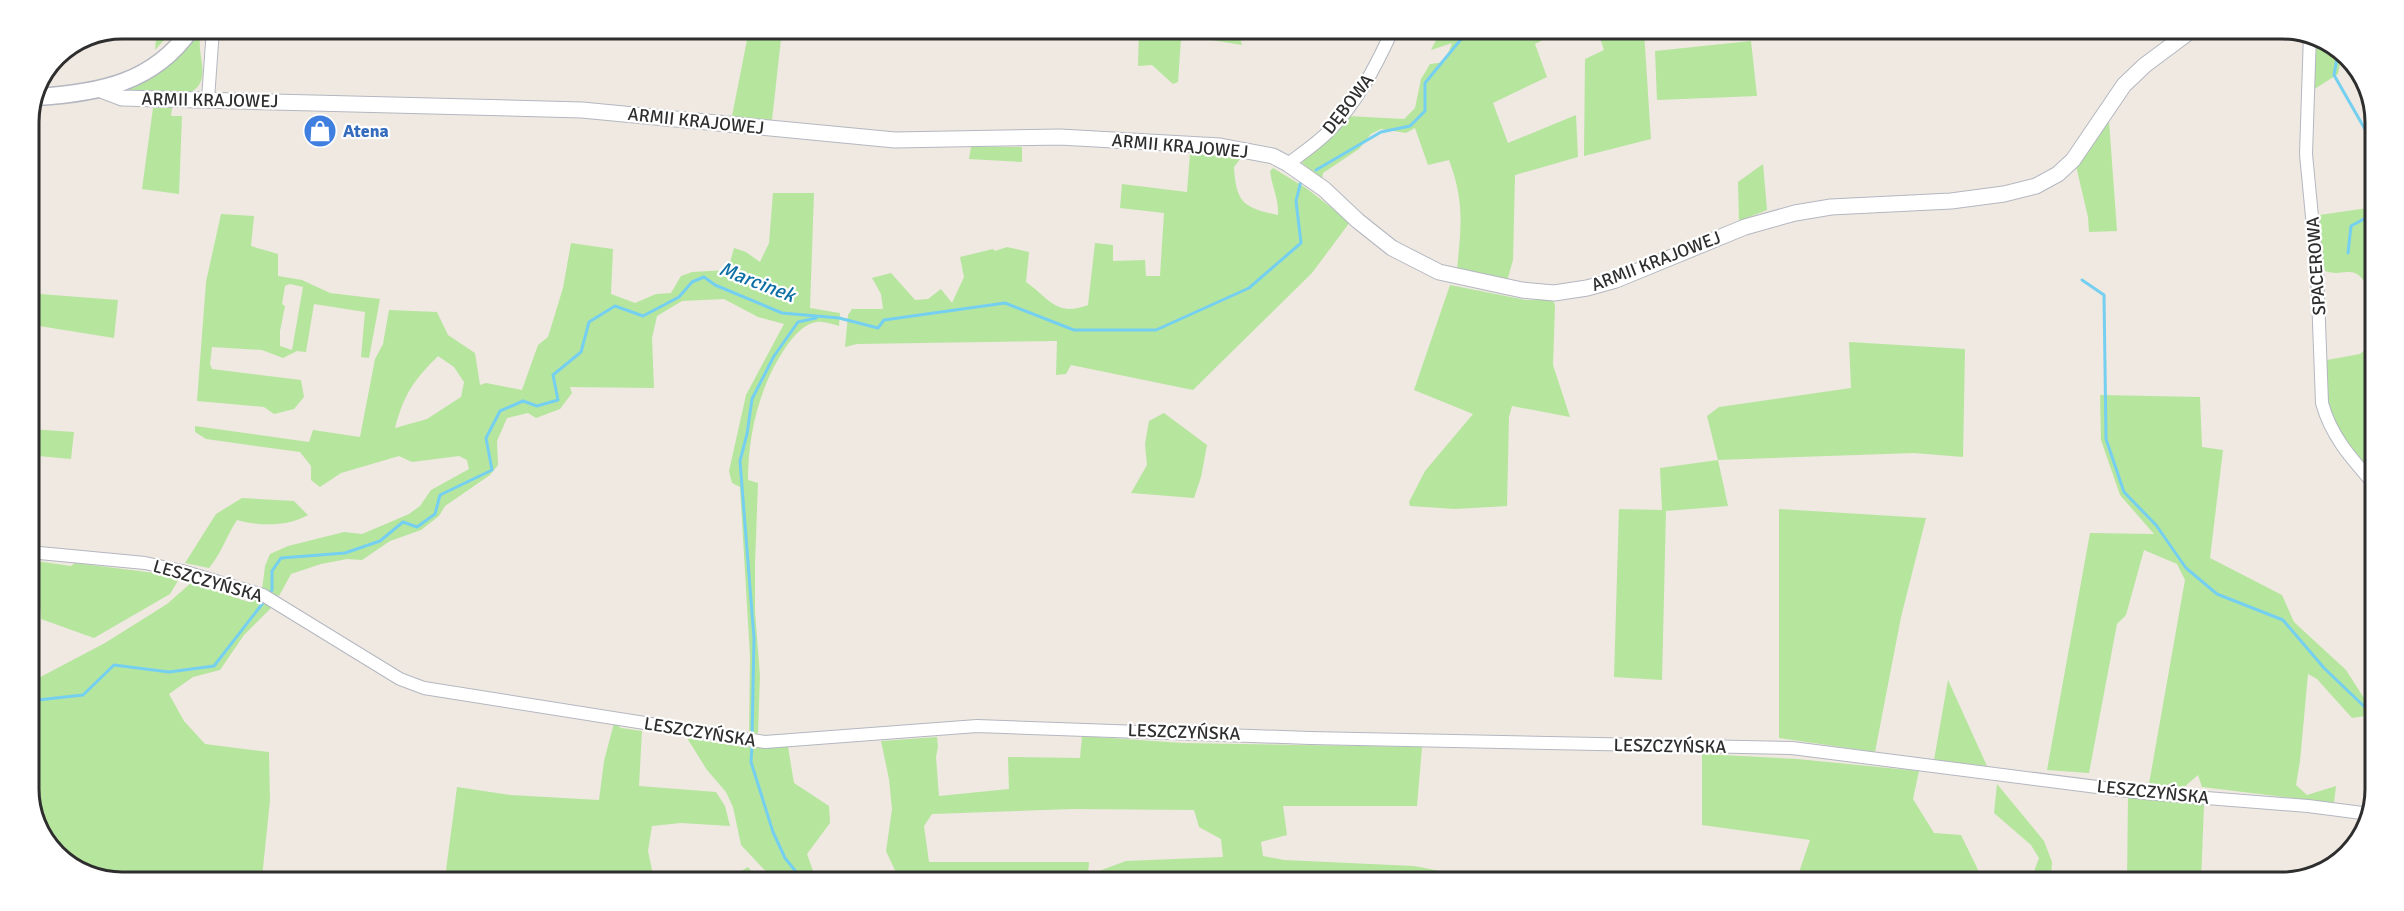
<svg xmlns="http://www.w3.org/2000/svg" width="2404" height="911" font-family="Signika,sans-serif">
  <rect width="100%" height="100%" fill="#efe9e1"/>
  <g fill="#b6e59e" fill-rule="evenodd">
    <path d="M 157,29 L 174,29 L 155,50 Z"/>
    <path d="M 200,29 L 202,32 C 193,51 216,81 189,93 L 130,93 L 127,89 L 129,86 Z"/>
    <path d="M 445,29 L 499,29 L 499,40 L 445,38 Z"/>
    <path d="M 749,30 L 782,30 L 772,120 L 732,116 Z"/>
    <path d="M 1098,31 L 1238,31 L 1242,45 L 1187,36 L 1181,38 L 1178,82 L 1173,84 L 1152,65 L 1138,66 L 1139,32 Z"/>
    <path d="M 1440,32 L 1554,32 L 1555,34 L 1535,44 L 1547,77 L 1493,103 L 1508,143 L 1576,115 L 1578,157 L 1515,175 L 1513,260 L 1507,281 L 1457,270 C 1461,226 1465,203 1449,160 L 1428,165 L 1415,128 L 1406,133 L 1381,129 L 1371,134 L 1359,149 L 1323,173 L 1322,179 L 1302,163 C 1307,155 1313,152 1320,146 C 1331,138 1340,128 1347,116 L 1404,119 L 1415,108 L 1421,79 L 1430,64 L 1445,62 L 1452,43 L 1431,50 Z"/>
    <path d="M 1598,32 L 1644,32 L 1651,139 L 1584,156 L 1585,59 L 1604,50 Z"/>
    <path d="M 2315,35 L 2342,55 L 2338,74 L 2313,90 Z"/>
    <path d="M 1751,41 L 1757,96 L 1657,100 L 1655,51 Z"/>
    <path d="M 153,108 L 172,108 L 171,116 L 182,116 L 179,194 L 142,189 Z"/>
    <path d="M 2109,121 L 2117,231 L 2089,232 L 2088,217 L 2076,166 Z"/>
    <path d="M 971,147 L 1022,147 L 1022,162 L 969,159 Z"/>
    <path d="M 1190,153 L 1241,158 L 1234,167 C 1236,202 1243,208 1278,215 C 1279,199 1272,187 1270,171 L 1273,168 L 1306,188 L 1350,222 L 1312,273 L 1193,390 L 1071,365 L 1066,374 L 1056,375 L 1057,341 L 857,344 L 845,347 L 848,315 L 852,309 L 883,309 L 881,294 L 872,278 L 891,273 L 915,300 L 928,299 L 941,289 L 952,303 L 964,277 L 960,257 L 993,249 L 995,251 L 1007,247 L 1029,252 L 1026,282 C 1050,299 1056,317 1088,305 L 1095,243 L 1113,245 L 1113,261 L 1145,260 L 1146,276 L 1160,276 L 1164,213 L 1120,208 L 1122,184 L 1187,192 Z"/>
    <path d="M 1763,164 L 1767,210 L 1739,221 L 1738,182 Z"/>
    <path d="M 773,193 L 814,193 L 810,308 L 840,313 L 839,326 C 832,324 822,321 816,322 C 804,324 795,335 788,344 C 760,383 748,433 748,480 L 758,483 L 755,564 L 755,612 L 760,676 L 758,733 L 749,734 L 750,656 L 740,487 L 732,483 L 729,471 L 746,395 L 784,324 L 758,317 L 724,299 L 682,301 L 657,316 L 652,338 L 654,388 L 570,387 L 572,393 L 560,409 L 536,418 L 528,413 L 507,418 L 497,441 L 498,465 L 490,475 L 445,506 L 439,516 L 421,530 L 390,541 L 362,560 L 347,559 L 321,564 L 291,574 L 279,596 L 262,590 L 265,566 L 270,554 L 288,546 L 344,532 L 362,534 L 388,523 L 409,514 L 420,506 L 431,490 L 469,469 L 467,460 L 459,456 L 412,462 L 399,456 L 341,473 L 320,487 L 311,480 L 311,466 L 300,452 L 206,439 L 195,432 L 195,426 L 309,442 L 313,430 L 360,437 L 375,359 L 383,344 L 389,310 L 437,312 L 448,335 L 475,353 L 480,385 L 486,383 L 522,390 L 538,345 L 548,337 L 563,288 L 571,243 L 613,249 L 611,294 L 635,303 L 656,294 L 671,293 L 681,276 L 692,272 L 728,270 L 734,248 L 746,252 L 760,262 L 769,243 ZM 438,356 L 454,367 L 464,382 L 461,397 L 427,419 L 395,428 C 404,394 414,380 438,356 Z"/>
    <path d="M 2375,207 L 2374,308 C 2369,294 2366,270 2347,272 C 2338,273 2332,274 2323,270 L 2319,215 Z"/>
    <path d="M 221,214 L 254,216 L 251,246 L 278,254 L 278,276 L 302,280 L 330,293 L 380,299 L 369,358 L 361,357 L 365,312 L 314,304 L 306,352 L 297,351 L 283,358 L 262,350 L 212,347 L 210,364 L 212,369 L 301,380 L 304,397 L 294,409 L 274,414 L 264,407 L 197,401 L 206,282 ZM 290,284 L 303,287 L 292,350 L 280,346 L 280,331 L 285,306 L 282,304 L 285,286 Z"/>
    <path d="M 1450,285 L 1526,300 L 1553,300 L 1555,306 L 1553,365 L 1570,417 L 1512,406 L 1509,417 L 1507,506 L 1455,509 L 1410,506 L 1409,502 L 1425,471 L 1473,414 L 1414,390 Z"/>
    <path d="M 40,294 L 118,300 L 114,338 L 33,325 Z"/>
    <path d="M 1849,342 L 1965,349 L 1963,457 L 1914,453 L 1718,460 L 1728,506 L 1666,511 L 1662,680 L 1614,677 L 1619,509 L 1662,510 L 1660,468 L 1718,460 L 1707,416 L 1719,407 L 1851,388 Z"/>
    <path d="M 2374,342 L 2373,476 C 2359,458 2338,439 2331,417 C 2326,399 2327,379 2327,360 L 2360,354 Z"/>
    <path d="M 2100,395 L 2200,397 L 2202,447 L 2223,450 L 2210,558 L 2282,595 L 2294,622 L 2346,670 L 2371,709 L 2371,715 L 2352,718 L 2317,679 L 2308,674 L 2300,761 L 2296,785 L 2307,795 L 2336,786 L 2334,803 L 2202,787 L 2198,775 L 2184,787 L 2149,784 L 2185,580 L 2177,564 L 2144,550 L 2126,615 L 2117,624 L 2089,773 L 2047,770 L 2090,533 L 2154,534 L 2120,495 L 2101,440 Z"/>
    <path d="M 1164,413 L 1207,445 L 1201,477 L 1194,498 L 1131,493 L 1147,465 L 1145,444 L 1149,421 Z"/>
    <path d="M 29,429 L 74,432 L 71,459 L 38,456 L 29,458 Z"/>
    <path d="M 242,498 L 294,501 L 308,515 C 287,527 259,526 237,520 C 226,537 221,554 209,568 L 185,563 L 216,514 Z"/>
    <path d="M 1779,509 L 1926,518 L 1901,617 L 1875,752 L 1779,738 Z"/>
    <path d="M 29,560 L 71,566 L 75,563 L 163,574 L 179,579 L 170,594 L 94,638 L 41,619 L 39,586 L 29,584 Z"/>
    <path d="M 191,583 L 249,602 L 258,598 L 272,607 L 244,635 L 220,670 L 193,677 L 169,694 L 184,721 L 205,744 L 269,752 L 270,800 L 262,878 L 92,877 L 48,846 L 29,795 L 29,683 L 105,643 L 167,604 Z"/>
    <path d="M 1948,680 L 1987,766 L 1934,760 Z"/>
    <path d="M 614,723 L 621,728 L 642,731 L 639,786 L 716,792 L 725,806 L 730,826 L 681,823 L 652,826 L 648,851 L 654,879 L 445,878 L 457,787 L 510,795 L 599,800 L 604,761 Z"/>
    <path d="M 1082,736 L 1182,743 L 1422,747 L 1417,806 L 1283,806 L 1287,835 L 1261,842 L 1263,856 L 1284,860 L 1414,866 L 1456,874 L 1514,881 L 1364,880 L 1351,875 L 1292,871 L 1271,878 L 1212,872 L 1140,877 L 1117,876 L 1108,880 L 899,879 L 886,851 L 892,809 L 889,779 L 881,741 L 937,737 L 938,747 L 936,757 L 939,796 L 1009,789 L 1008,757 L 1080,758 ZM 1073,809 L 1194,810 L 1199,827 L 1221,839 L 1223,857 L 1126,861 L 1088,875 L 1089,862 L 929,862 L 924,826 L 932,814 Z"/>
    <path d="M 687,738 L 743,747 L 788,747 L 794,783 L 829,806 L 830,823 L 807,854 L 816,879 L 773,879 L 741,845 L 733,807 L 726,792 L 707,770 Z"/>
    <path d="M 1702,754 L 1797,759 L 1919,771 L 1913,799 L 1934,833 L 1961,835 L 1984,882 L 1796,881 L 1810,840 L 1702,825 Z"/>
    <path d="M 1997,784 L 2044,841 L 2052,862 L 2051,882 L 2030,882 L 2039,858 L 2031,845 L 1994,813 Z"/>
    <path d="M 2128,797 L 2204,805 L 2201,882 L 2127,882 Z"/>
    <path d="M 748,867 L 758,879 L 727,879 Z"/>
  </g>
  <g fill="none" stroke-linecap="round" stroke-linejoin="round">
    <g stroke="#75cff0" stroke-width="3">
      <path d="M 2338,52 L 2334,75 L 2366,131 L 2375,160"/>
      <path d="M 1316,170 L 1381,132 L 1410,126 L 1425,111 L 1425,83 L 1467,32"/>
      <path d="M 2348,253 L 2351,226 L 2375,213"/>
      <path d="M 2082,280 L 2104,295 L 2106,439 L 2124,492 L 2156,525 L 2186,568 L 2217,594 L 2283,620 L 2324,668 L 2371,713"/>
      <path d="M 269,594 L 272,590 L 272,571 L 281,558 L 345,553 L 380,541 L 403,522 L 417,527 L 435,514 L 440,495 L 492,470 L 486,438 L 500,411 L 523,401 L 537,406 L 558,400 L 553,375 L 581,352 L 589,322 L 615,306 L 643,316 L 679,297 L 692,282 L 704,277 L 715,285 L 782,313 L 839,318 L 878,328 L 884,320 L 1005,303 L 1074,330 L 1156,330 L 1249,288 L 1301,243 L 1296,201 L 1301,181"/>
      <path d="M 29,701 L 83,695 L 114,665 L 169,672 L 214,666 L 266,599"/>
      <path d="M 752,738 L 754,638 L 740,461 L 747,434 L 752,399 L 774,356 L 798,322 L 816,318"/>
      <path d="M 752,744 L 751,762 L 773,832 L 785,858 L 797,873 L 796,879"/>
    </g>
    <defs>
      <g id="minor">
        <path d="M 2310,34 L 2306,154 L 2317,269 L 2322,403 C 2331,436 2351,458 2373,483"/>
        <path d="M 208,99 L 213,29"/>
        <path d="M 1288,164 C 1301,154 1316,144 1328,132 C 1357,103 1375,68 1392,31"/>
        <path d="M 29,552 L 145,563 L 182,571 L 263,595 L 400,679 L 424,688 L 765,742 L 977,726 L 1310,738 L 1792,748 L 2144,793 L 2308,806 L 2370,814"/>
      </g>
      <path id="tertiary" d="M 101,90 L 122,98 L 582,110 L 895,140 L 1060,137 L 1220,146 L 1273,156 L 1288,164 L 1324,189 L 1358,221 L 1392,248 L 1439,272 L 1522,290 L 1554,293 L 1587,288 L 1616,280 L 1745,227 L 1795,213 L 1831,207 L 1951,201 L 2004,194 L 2036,186 L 2058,174 L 2073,160 L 2124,85 L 2145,65 L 2188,33"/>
      <path id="secondary" d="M 37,97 C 99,93 154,83 191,29"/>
    </defs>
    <use href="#minor" stroke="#b4b7c1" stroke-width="14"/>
    <use href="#tertiary" stroke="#b4b7c1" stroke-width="17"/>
    <use href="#secondary" stroke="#b4b7c1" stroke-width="19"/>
    <use href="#minor" stroke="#fff" stroke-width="12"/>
    <use href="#tertiary" stroke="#fff" stroke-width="15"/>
    <use href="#secondary" stroke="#fff" stroke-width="16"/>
  </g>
  <defs>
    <symbol id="shop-disc" viewBox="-11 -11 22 22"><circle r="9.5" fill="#3f7fe0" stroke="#fff"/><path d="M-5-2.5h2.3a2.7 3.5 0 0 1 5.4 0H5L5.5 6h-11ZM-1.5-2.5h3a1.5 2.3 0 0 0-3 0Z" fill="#fff"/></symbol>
  </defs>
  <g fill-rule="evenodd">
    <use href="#shop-disc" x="301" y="112" width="38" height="38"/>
  </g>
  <g text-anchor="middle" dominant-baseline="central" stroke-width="4.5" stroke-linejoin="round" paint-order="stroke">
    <g font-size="18" fill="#2e2e2e" stroke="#fff">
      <text transform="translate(210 100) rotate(1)">ARMII KRAJOWEJ</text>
      <text transform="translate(1348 104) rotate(-52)">DĘBOWA</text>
      <text transform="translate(696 121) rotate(6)">ARMII KRAJOWEJ</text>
      <text transform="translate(1180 146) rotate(5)">ARMII KRAJOWEJ</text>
      <text transform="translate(1656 261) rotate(-21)">ARMII KRAJOWEJ</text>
      <text transform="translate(2316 266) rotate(-94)">SPACEROWA</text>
      <text transform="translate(208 581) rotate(16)">LESZCZYŃSKA</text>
      <text transform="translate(700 732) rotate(9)">LESZCZYŃSKA</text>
      <text transform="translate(1184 732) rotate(2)">LESZCZYŃSKA</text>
      <text transform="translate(1670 746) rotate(1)">LESZCZYŃSKA</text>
      <text transform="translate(2153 792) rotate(6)">LESZCZYŃSKA</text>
    </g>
    <g font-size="18" font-weight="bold" fill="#366cbe" stroke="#fff" text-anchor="start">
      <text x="343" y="131">Atena</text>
    </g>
    <g font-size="20" font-style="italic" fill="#0d6fa3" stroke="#fff">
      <text transform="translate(757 282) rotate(21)">Marcinek</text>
    </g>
  </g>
  <path d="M0 0H2404V911H0ZM122 39H2282A83 83 0 0 1 2365 122V789A83 83 0 0 1 2282 872H122A83 83 0 0 1 39 789V122A83 83 0 0 1 122 39Z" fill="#fff" fill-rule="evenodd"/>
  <path fill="none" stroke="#2e2e2e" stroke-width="3" d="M122 39H2282A83 83 0 0 1 2365 122V789A83 83 0 0 1 2282 872H122A83 83 0 0 1 39 789V122A83 83 0 0 1 122 39Z"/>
</svg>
